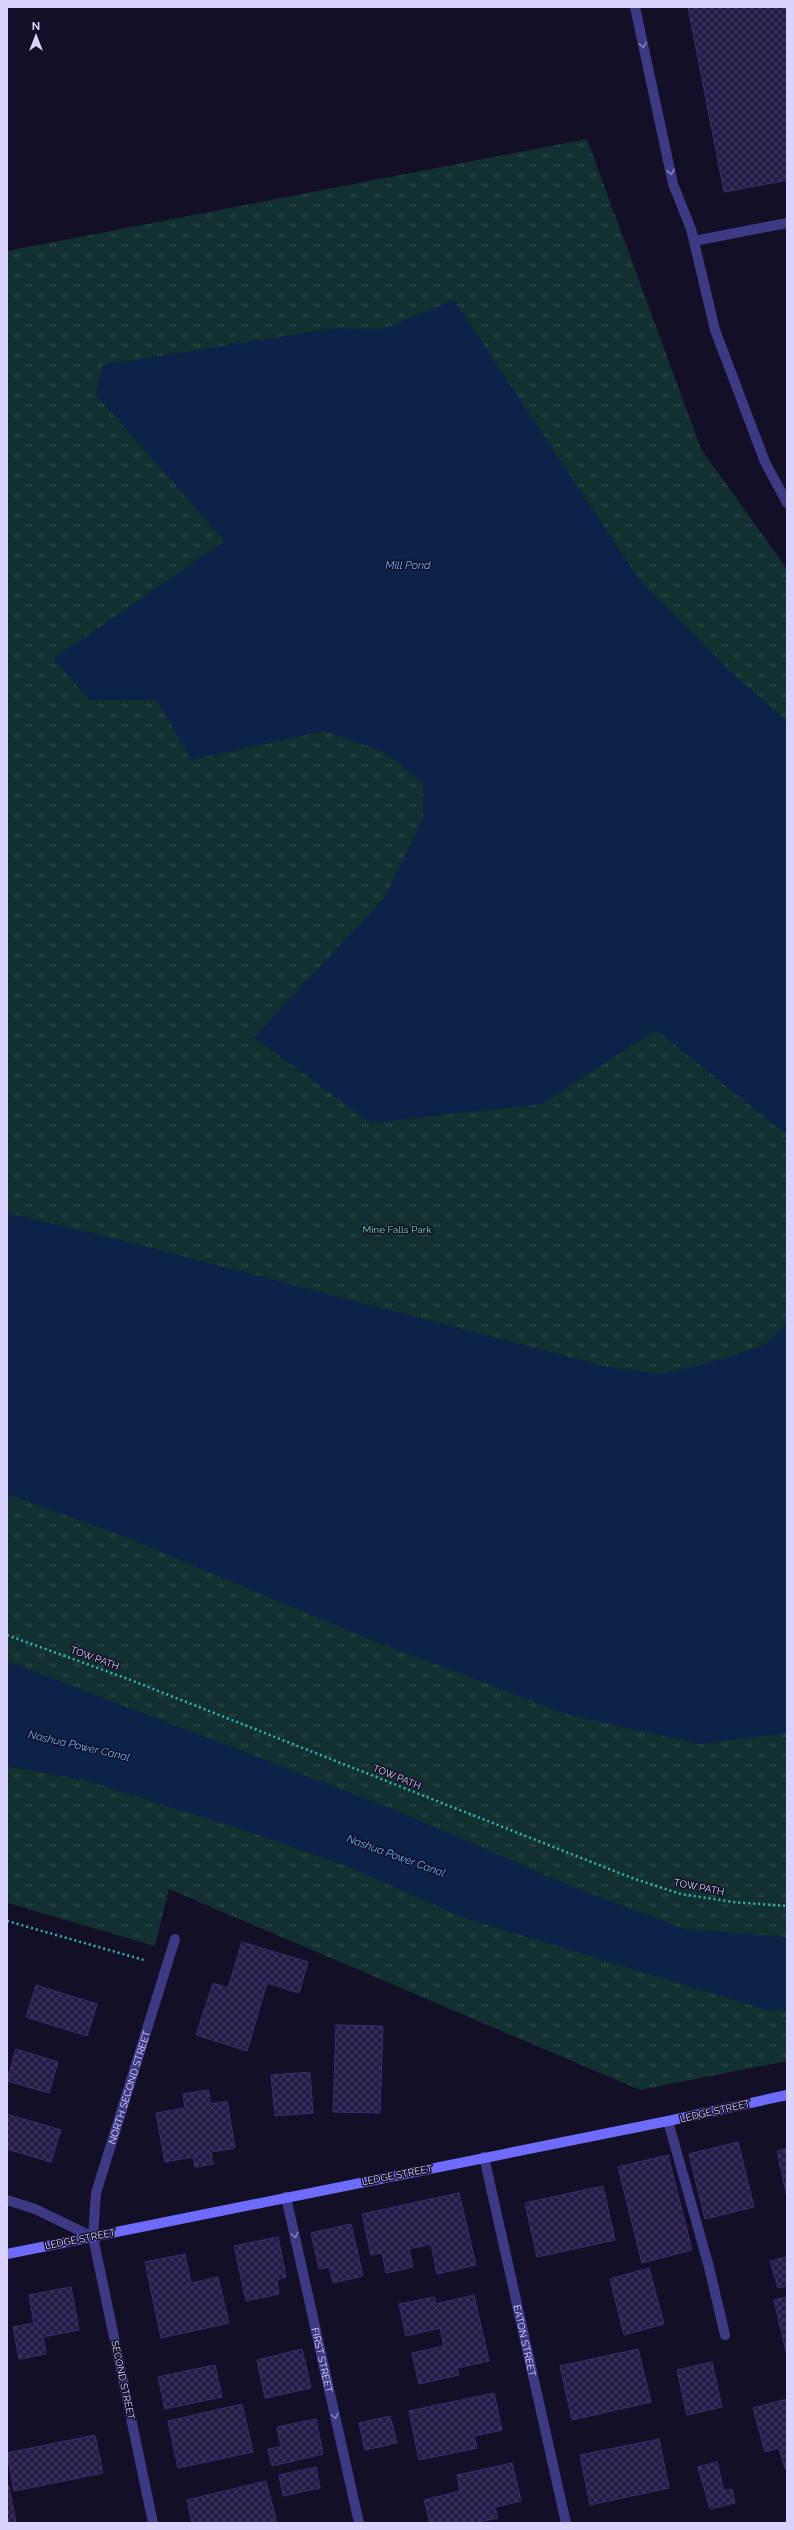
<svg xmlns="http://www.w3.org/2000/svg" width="794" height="2530" font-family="Raleway,sans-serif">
  <defs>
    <pattern id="park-tufts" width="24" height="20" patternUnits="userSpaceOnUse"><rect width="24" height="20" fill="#12302f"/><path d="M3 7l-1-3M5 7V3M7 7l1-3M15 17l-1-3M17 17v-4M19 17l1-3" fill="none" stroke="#344d4e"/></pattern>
    <pattern id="building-cross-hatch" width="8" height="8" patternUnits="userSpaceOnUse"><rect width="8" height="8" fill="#241b47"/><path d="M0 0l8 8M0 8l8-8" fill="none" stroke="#433b63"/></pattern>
  </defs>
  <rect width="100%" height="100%" fill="#130f26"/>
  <path fill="url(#park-tufts)" d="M 587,139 L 701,449 L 787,569 L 787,2061 L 640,2090 L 169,1889 L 155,1946 L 7,1903 L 7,251 Z"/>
  <g fill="#0c2248">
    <path d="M 454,300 L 641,582 L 730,671 L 787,721 L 787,1135 L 656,1030 L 541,1104 L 370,1123 L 254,1037 L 385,897 L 423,818 L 423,783 L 384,752 L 324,731 L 191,760 L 157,700 L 90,700 L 53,659 L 225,541 L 96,395 L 103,365 L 337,328 L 380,330 Z"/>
    <path d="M 7,1213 L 117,1239 L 608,1367 L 661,1374 L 723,1359 L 766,1344 L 787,1323 L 787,1733 L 700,1744 L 569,1715 L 364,1637 L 123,1536 L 7,1494 Z"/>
    <path d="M 7,1661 L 395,1810 L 573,1887 L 684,1929 L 787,1937 L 787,2010 L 767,2010 L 462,1917 L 349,1867 L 238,1828 L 84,1780 L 7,1766 Z"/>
  </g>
  <g fill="url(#building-cross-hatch)" stroke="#3b2d73">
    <path d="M 688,7 L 787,7 L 787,180 L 724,192 Z"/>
    <path d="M 242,1942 L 308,1962 L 299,1993 L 267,1983 L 247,2051 L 196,2035 L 213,1983 L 228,1988 Z"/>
    <path d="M 36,1985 L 97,2004 L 87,2036 L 26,2017 Z"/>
    <path d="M 336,2025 L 383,2026 L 380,2113 L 333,2112 Z"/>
    <path d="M 16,2049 L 58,2062 L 49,2093 L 7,2081 Z"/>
    <path d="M 310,2072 L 313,2113 L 275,2116 L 271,2075 Z"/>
    <path d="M 208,2090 L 211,2104 L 227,2101 L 235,2148 L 211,2152 L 213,2164 L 195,2167 L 193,2157 L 165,2162 L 156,2113 L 185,2108 L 183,2094 Z"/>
    <path d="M 7,2114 L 61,2130 L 51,2162 L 7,2149 Z"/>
    <path d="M 738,2142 L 754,2207 L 705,2219 L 689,2154 Z"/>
    <path d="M 787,2149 L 787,2197 L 777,2151 Z"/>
    <path d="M 668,2155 L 692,2250 L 642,2263 L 618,2167 Z"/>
    <path d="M 603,2186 L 615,2240 L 537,2257 L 525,2203 Z"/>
    <path d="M 459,2193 L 476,2265 L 437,2274 L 431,2244 L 409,2249 L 413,2267 L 386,2273 L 382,2253 L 371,2255 L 362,2214 Z"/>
    <path d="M 351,2224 L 363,2276 L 333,2283 L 329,2267 L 319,2269 L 311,2233 Z"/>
    <path d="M 278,2237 L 286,2277 L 277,2280 L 279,2294 L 246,2301 L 234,2246 Z"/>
    <path d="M 185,2254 L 191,2283 L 218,2277 L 229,2323 L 161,2338 L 145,2262 Z"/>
    <path d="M 787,2257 L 787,2286 L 778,2288 L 770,2261 Z"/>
    <path d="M 649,2268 L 664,2324 L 624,2335 L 610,2279 Z"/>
    <path d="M 71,2287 L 79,2330 L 43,2337 L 46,2354 L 19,2359 L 13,2327 L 34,2323 L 29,2295 Z"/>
    <path d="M 474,2295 L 489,2361 L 457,2368 L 459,2375 L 419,2384 L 412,2353 L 444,2346 L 440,2328 L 406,2336 L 399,2304 L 434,2297 L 436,2304 Z"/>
    <path d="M 787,2297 L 787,2356 L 774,2300 Z"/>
    <path d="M 302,2349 L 311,2388 L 265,2398 L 257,2360 Z"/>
    <path d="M 638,2349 L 651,2402 L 572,2420 L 560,2366 Z"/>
    <path d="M 712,2362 L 722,2407 L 687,2415 L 677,2370 Z"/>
    <path d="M 215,2365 L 222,2397 L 165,2409 L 158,2377 Z"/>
    <path d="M 494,2393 L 502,2430 L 474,2436 L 477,2448 L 419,2460 L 409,2411 Z"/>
    <path d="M 787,2399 L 787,2468 L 785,2469 L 779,2448 L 765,2452 L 753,2408 Z"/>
    <path d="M 242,2404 L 253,2452 L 178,2468 L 168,2421 Z"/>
    <path d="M 390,2416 L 397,2443 L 365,2450 L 359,2423 Z"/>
    <path d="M 316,2419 L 323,2454 L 272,2466 L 268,2449 L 281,2447 L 277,2427 Z"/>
    <path d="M 95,2435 L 103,2473 L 14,2491 L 7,2453 Z"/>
    <path d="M 659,2439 L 669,2488 L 590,2505 L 580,2455 Z"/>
    <path d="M 717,2462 L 724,2491 L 732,2489 L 735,2503 L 710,2509 L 698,2467 Z"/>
    <path d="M 512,2463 L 521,2501 L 495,2507 L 498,2518 L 475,2523 L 430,2523 L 424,2500 L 460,2491 L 457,2475 Z"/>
    <path d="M 316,2467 L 320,2488 L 283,2496 L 279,2475 Z"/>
    <path d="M 266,2481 L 277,2523 L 192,2523 L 187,2500 Z"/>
    <path d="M 7,2486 L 9,2486 L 16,2523 L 7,2523 Z"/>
  </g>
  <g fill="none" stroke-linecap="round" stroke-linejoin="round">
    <g stroke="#2fb8b0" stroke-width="2.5" stroke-dasharray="2 3" stroke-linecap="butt">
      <path d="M 7,1635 L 128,1679 L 632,1878 L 681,1894 L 733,1902 L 787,1906"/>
      <path d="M 7,1921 L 144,1960"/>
    </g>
    <g stroke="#3d3a85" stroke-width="10">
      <path d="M 635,7 L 673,184 L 691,229 L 715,330 L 765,462 L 787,503"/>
      <path d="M 694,241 L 787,223"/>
      <path d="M 668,2121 L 709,2267 L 725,2335"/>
    </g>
    <g stroke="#3d3a85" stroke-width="10">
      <path id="s1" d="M 484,2157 L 566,2523"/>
      <path id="s2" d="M 286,2197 L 359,2523"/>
      <path d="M 7,2200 L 35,2209 L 93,2237"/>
      <path id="s3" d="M 153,2523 L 93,2237 L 96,2193 L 175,1939"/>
    </g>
    <path stroke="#6f6bff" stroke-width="10" d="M 7,2254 L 668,2121 L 787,2095"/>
  </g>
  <defs><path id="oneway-chevron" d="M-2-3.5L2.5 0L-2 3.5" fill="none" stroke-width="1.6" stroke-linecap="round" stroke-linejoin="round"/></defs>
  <g stroke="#837fbc">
    <use href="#oneway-chevron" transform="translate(643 45) rotate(78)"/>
    <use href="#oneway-chevron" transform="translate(671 172) rotate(78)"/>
    <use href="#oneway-chevron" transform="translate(295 2235) rotate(77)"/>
    <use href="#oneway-chevron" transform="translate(335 2416) rotate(77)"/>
  </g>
  <g text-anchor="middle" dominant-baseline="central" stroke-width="3" stroke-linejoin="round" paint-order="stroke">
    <g font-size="10" fill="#5fe0c0" stroke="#130f26">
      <text x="397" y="1229">Mine Falls Park</text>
    </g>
    <g font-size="10" fill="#d9d4ff" stroke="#130f26">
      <text transform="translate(95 1658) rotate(20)">TOW PATH</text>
      <text transform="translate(397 1777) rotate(22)">TOW PATH</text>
      <text transform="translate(699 1887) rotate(11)">TOW PATH</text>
      <text stroke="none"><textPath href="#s3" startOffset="447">NORTH SECOND STREET</textPath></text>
      <text transform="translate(715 2111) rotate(-13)">LEDGE STREET</text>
      <text transform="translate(397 2175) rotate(-11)">LEDGE STREET</text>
      <text transform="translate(80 2239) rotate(-11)">LEDGE STREET</text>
      <text stroke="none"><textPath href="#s1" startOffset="188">EATON STREET</textPath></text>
      <text stroke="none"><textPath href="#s2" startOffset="167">FIRST STREET</textPath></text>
      <text transform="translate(123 2380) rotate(78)">SECOND STREET</text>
    </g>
    <g font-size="11" font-style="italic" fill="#62b6ff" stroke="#130f26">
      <text x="408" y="565">Mill Pond</text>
      <text transform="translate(79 1746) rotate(13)">Nashua Power Canal</text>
      <text transform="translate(396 1856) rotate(20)">Nashua Power Canal</text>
    </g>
  </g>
  <rect width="794" height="2530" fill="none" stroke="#d9d4ff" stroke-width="16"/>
  <g transform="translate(36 36)" stroke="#130f26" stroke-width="3" paint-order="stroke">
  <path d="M0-3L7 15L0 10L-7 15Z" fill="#d9d4ff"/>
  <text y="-6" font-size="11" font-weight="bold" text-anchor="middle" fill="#d9d4ff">N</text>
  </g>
</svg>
